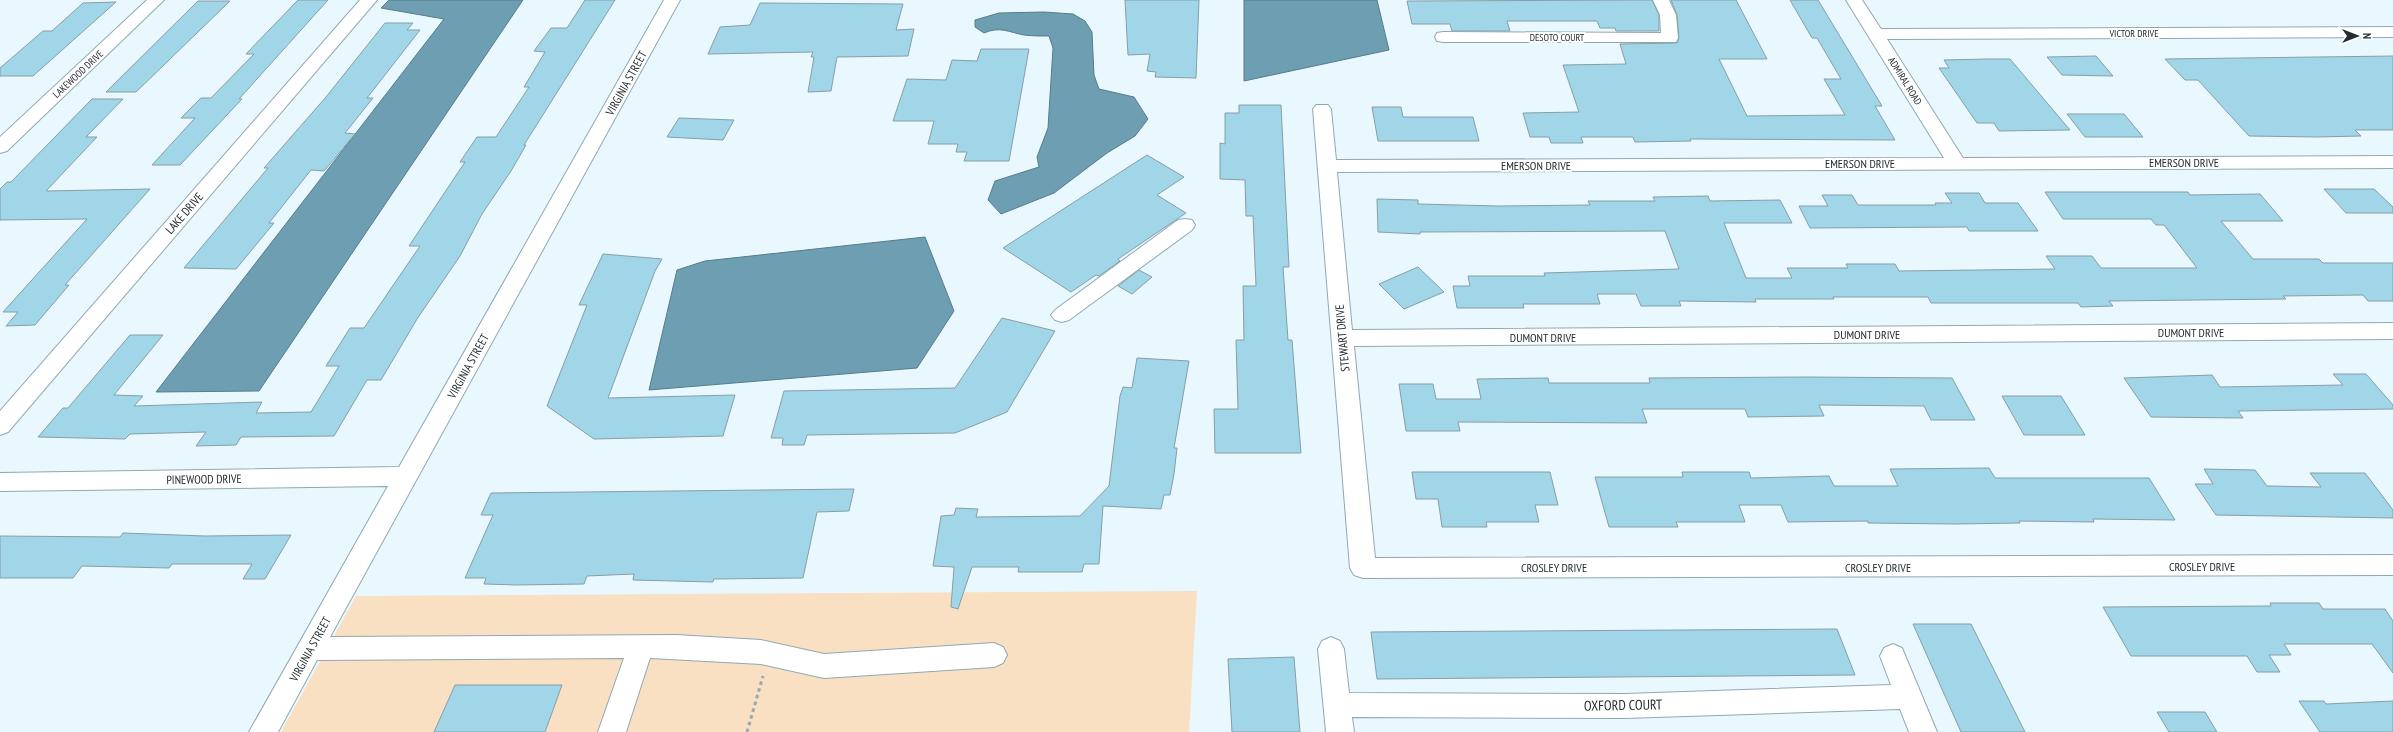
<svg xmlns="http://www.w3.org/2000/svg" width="2393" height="732" font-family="'PT Sans Narrow',sans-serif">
  <rect width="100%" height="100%" fill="#e9f8fe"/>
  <path fill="#f9e0c3" d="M 1197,591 L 1189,732 L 281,732 L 356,596 Z"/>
  <g fill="#6d9eb1" stroke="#577c8b">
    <path d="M 389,0 L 523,0 L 259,391 L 156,392 L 444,19 L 381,8 Z"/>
    <path d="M 1244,0 L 1377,0 L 1389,50 L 1244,81 Z"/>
    <path d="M 1044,12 L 1073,14 L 1085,21 L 1092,32 L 1094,75 L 1099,89 L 1134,97 L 1148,119 L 1135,136 L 1107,153 L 1054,193 L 1001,214 L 988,200 L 995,181 L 1039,167 L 1037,157 L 1048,128 L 1053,48 L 1049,36 C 1041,36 1032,36 1024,35 C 1008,32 1000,26 984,33 L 975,27 L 975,20 L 999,13 Z"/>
    <path d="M 925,237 L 954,311 L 917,368 L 649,390 L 677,270 L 705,261 Z"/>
  </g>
  <g fill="#a1d5e8" stroke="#869ea8">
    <path d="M 298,0 L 328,0 L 239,99 L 242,99 L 180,165 L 152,165 L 195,118 L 181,118 L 201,98 L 211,98 L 254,54 L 246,54 Z"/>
    <path d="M 585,0 L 615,0 L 524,145 L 526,145 L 511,171 L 482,214 L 460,256 L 417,319 L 381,380 L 367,380 L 334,436 L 241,437 L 236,445 L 196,446 L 206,432 L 130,434 L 125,439 L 38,437 L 63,408 L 68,408 L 130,335 L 163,335 L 114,395 L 143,396 L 134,406 L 262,402 L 256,413 L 311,412 L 339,366 L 326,366 L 350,328 L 364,328 L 420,246 L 409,246 L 465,162 L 460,162 L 477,137 L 496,137 L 529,87 L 524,87 L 545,52 L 534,51 L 551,28 L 567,28 Z"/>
    <path d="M 1125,0 L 1199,0 L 1196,78 L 1155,77 L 1156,72 L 1147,71 L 1150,54 L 1128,55 Z"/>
    <path d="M 1652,0 L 1659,15 L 1659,31 L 1616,31 L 1615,28 L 1600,28 L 1597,21 L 1507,21 L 1510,31 L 1452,31 L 1450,24 L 1412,24 L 1407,1 Z"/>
    <path d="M 1671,0 L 1736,0 L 1767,59 L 1719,59 L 1747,116 L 1845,115 L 1824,79 L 1841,79 L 1817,38 L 1812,38 L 1790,0 L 1818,0 L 1882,106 L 1875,106 L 1895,140 L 1690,139 L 1691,141 L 1635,142 L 1633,137 L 1581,137 L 1583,143 L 1551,143 L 1549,137 L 1530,137 L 1523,113 L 1579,112 L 1563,65 L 1626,64 L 1620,44 L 1677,43 L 1679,38 L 1677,15 Z"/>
    <path d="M 198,1 L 230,1 L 136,92 L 106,92 Z"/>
    <path d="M 116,2 L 33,76 L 0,76 L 0,68 L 43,31 L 52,31 L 83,3 Z"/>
    <path d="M 760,3 L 903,4 L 896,30 L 914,29 L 908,56 L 837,57 L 831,91 L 808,92 L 814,57 L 811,57 L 813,52 L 708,54 L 720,27 L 750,25 Z"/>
    <path d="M 385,23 L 413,23 L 407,30 L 420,30 L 367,98 L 373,98 L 345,133 L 355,134 L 324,171 L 311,170 L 269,223 L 274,223 L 236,269 L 184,268 L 268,168 L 264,168 L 326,97 Z"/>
    <path d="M 981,49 L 1029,49 L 1009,161 L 964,161 L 967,152 L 956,152 L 958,144 L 928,144 L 934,121 L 893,121 L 907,79 L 946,80 L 952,60 L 977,61 Z"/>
    <path d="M 2096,56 L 2113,76 L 2062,75 L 2047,57 Z"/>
    <path d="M 2393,56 L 2393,130 L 2355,130 L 2361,136 L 2316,137 L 2249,136 L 2198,80 L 2185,80 L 2165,59 Z"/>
    <path d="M 1986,59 L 2010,59 L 2070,130 L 1999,131 L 1994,123 L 1977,123 L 1939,68 L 1949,68 L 1944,60 Z"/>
    <path d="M 92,99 L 123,99 L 86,137 L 97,137 L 46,191 L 150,189 L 65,285 L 69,285 L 35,325 L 6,326 L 18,312 L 3,312 L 87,219 L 0,220 L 0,189 L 7,182 L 11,182 Z"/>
    <path d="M 1239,105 L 1281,105 L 1289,267 L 1283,267 L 1288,340 L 1292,340 L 1301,453 L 1215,453 L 1214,409 L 1238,409 L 1236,340 L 1244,340 L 1243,286 L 1256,286 L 1253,216 L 1246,216 L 1245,180 L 1220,179 L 1220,143 L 1225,144 L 1225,113 L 1239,113 Z"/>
    <path d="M 1372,107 L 1401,107 L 1403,117 L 1473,117 L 1479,141 L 1378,141 Z"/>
    <path d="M 2067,114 L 2124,114 L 2143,137 L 2085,137 Z"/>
    <path d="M 679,118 L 734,120 L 723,140 L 667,137 Z"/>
    <path d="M 1147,155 L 1184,177 L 1157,195 L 1186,213 L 1118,259 L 1120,261 L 1099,276 L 1096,275 L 1071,292 L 1003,248 Z"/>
    <path d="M 2324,189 L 2374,189 L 2393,207 L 2393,213 L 2346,213 Z"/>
    <path d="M 2045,192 L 2188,192 L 2190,195 L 2260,194 L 2283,221 L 2221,221 L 2253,259 L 2319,259 L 2323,263 L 2393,263 L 2393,301 L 2368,301 L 2363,295 L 2283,296 L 2286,299 L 2109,301 L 2113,306 L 2081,307 L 2078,303 L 1931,303 L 1928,297 L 1833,297 L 1834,299 L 1755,299 L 1756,302 L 1679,301 L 1681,306 L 1641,306 L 1636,294 L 1597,294 L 1600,304 L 1523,304 L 1524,308 L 1457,308 L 1453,286 L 1470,286 L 1468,276 L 1545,276 L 1544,273 L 1679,269 L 1665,231 L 1420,232 L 1420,234 L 1378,232 L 1377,199 L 1418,200 L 1418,204 L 1499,206 L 1590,205 L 1588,201 L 1655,201 L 1653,197 L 1708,196 L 1710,201 L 1780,200 L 1792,223 L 1724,223 L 1746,278 L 1792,278 L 1787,268 L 1848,268 L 1846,264 L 1895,264 L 1899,271 L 2055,269 L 2046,256 L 2092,256 L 2101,268 L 2197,268 L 2164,225 L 2156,225 L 2151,219 L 2063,219 Z"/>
    <path d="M 1945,193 L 1979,193 L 1985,203 L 2018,203 L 2038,231 L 1969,231 L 1967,227 L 1810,228 L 1799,206 L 1828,206 L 1822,195 L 1852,195 L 1858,205 L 1936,205 L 1935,203 L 1952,203 Z"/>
    <path d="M 603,254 L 662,259 L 655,271 L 608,398 L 735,395 L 723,436 L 594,439 L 547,406 L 587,305 L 579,305 Z"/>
    <path d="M 1418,267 L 1444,292 L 1404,309 L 1379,284 Z"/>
    <path d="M 1139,270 L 1152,277 L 1132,294 L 1118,286 Z"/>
    <path d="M 1002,318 L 1055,331 L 1007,412 L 955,433 L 807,435 L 804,445 L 782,445 L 783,438 L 771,438 L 784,391 L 955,388 Z"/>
    <path d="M 1137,358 L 1189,361 L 1174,448 L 1177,448 L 1174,474 L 1170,495 L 1164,495 L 1161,509 L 1103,506 L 1099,564 L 1084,564 L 1082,572 L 1018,572 L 1019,567 L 972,567 L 958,609 L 951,607 L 954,567 L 933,566 L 941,516 L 954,515 L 956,508 L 978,509 L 976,517 L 1080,516 L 1109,486 L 1120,396 L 1123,387 L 1132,388 Z"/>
    <path d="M 2333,374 L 2366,374 L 2393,405 L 2393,409 L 2238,411 L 2243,418 L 2151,417 L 2124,378 L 2212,375 L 2220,387 L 2343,385 Z"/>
    <path d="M 1806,377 L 1952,378 L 1975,420 L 1931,420 L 1924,406 L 1819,405 L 1824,416 L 1748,417 L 1745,409 L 1642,409 L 1647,423 L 1458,422 L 1460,431 L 1406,431 L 1399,384 L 1433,384 L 1436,399 L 1481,399 L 1477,379 L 1548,378 L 1549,383 L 1650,383 L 1649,378 Z"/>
    <path d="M 2002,396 L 2061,396 L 2085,435 L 2024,435 Z"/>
    <path d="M 1989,468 L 1995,478 L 2149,478 L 2175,520 L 2093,519 L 2094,522 L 2019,521 L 2020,523 L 1955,524 L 1868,523 L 1868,521 L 1788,522 L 1781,505 L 1739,505 L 1745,522 L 1676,522 L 1678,527 L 1609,527 L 1595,477 L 1683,477 L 1682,472 L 1749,472 L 1751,478 L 1829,476 L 1834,486 L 1898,486 L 1890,469 Z"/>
    <path d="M 2204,469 L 2255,470 L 2267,486 L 2321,487 L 2310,473 L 2365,473 L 2393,510 L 2393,518 L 2216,515 L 2195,484 L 2213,484 Z"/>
    <path d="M 1412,472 L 1550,472 L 1558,505 L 1535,505 L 1539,522 L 1486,522 L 1487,527 L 1442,527 L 1438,499 L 1416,499 Z"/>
    <path d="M 854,489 L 849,511 L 817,512 L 803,578 L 714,579 L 713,582 L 633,580 L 634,574 L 587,576 L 584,584 L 517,585 L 484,584 L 486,578 L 465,578 L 493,515 L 481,515 L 491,493 Z"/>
    <path d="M 123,533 L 205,536 L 291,535 L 265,579 L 243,579 L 252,564 L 172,564 L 169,568 L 82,566 L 73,578 L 0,578 L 0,536 L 120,537 Z"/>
    <path d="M 2270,603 L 2319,603 L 2323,609 L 2385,609 L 2393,621 L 2393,673 L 2372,644 L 2284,644 L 2291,655 L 2269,655 L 2280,672 L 2257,672 L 2247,656 L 2131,656 L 2103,607 L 2271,606 Z"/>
    <path d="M 1913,624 L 1971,624 L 2025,732 L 1961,732 Z"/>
    <path d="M 1837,629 L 1855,675 L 1377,679 L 1371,632 Z"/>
    <path d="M 1294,657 L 1300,732 L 1232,732 L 1228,659 Z"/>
    <path d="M 455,685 L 562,685 L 545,732 L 434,732 Z"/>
    <path d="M 2299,701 L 2324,701 L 2326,704 L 2393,701 L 2393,732 L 2320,732 Z"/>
    <path d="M 2157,712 L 2205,712 L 2217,732 L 2169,732 Z"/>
  </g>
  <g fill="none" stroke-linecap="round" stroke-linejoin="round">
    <defs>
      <g id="minor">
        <path d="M 147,0 L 164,0 L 7,151 L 0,153 L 0,137 Z"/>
        <path d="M 360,0 L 377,0 L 8,432 L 0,435 L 0,411 Z"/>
        <path d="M 664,0 L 680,0 L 330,637 L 676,635 L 761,640 L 824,654 L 994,643 L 1003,647 L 1007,655 L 1003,663 L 994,667 L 824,678 L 761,664 L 650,658 L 626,732 L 598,732 L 624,658 L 317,660 L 278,732 L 249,732 L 388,486 L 0,491 L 0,473 L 399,467 Z"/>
        <path d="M 1653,0 L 1669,0 L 1676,15 L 1678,38 L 1676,42 L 1443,42 L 1437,41 L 1435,37 L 1437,33 L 1443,32 L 1661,33 L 1660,15 Z"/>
        <path d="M 1846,0 L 1862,0 L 1881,29 L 2393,27 L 2393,37 L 1887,39 L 1963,158 L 2393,156 L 2393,168 L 1337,172 L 1352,330 L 2393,323 L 2393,339 L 1354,346 L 1375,558 L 2393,555 L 2393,575 L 1363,578 L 1354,575 L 1350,568 L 1313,109 L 1316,105 L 1328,105 L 1331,109 L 1336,160 L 1944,158 Z"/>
        <path d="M 1185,219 L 1192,220 L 1195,225 L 1192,230 L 1069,320 L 1062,322 L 1055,320 L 1051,315 L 1055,310 L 1178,220 Z"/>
        <path d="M 1331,637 L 1340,641 L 1344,649 L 1349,693 L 1625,694 L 1891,685 L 1880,656 L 1884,648 L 1893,644 L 1902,648 L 1937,732 L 1909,732 L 1900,709 L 1625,718 L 1352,717 L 1354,732 L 1326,732 L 1318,649 L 1322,641 Z"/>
      </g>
    </defs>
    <use href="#minor" stroke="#90a8b1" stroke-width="2"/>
    <path stroke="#9ba7ac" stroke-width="3" stroke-dasharray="3.5 3.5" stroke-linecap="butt" d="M 747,732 L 763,676"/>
    <use href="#minor" fill="#fff" fill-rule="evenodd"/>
  </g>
  <g text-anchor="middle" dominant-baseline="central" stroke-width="4" stroke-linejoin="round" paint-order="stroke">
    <g font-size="10" fill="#242d31" stroke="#fff">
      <text x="2134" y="33">VICTOR DRIVE</text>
      <text x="1557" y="37">DESOTO COURT</text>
      <text transform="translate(78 74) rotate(-43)">LAKEWOOD DRIVE</text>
      <text transform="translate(1905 81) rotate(58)">ADMIRAL ROAD</text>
    </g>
    <g font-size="12" fill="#242d31" stroke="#fff">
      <text transform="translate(626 83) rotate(-61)">VIRGINIA STREET</text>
      <text x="2184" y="162">EMERSON DRIVE</text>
      <text x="1860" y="163">EMERSON DRIVE</text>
      <text x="1536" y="165">EMERSON DRIVE</text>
      <text transform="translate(184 213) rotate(-49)">LAKE DRIVE</text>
      <text x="2191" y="332">DUMONT DRIVE</text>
      <text x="1867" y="334">DUMONT DRIVE</text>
      <text x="1543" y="337">DUMONT DRIVE</text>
      <text transform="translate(1342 338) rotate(-95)">STEWART DRIVE</text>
      <text transform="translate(468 366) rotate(-61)">VIRGINIA STREET</text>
      <text transform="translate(204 479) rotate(-1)">PINEWOOD DRIVE</text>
      <text x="2202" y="566">CROSLEY DRIVE</text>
      <text x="1554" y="567">CROSLEY DRIVE</text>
      <text x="1878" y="567">CROSLEY DRIVE</text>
      <text transform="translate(310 649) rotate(-61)">VIRGINIA STREET</text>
    </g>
    <g font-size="14" fill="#242d31" stroke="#fff">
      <text transform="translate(1623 705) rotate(-1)">OXFORD COURT</text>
    </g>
  </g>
  <g transform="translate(2357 36) rotate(90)" stroke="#ffffff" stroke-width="3" paint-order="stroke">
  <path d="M0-3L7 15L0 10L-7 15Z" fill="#242d31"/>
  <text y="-6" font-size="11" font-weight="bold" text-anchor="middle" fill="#242d31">N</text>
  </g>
</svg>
